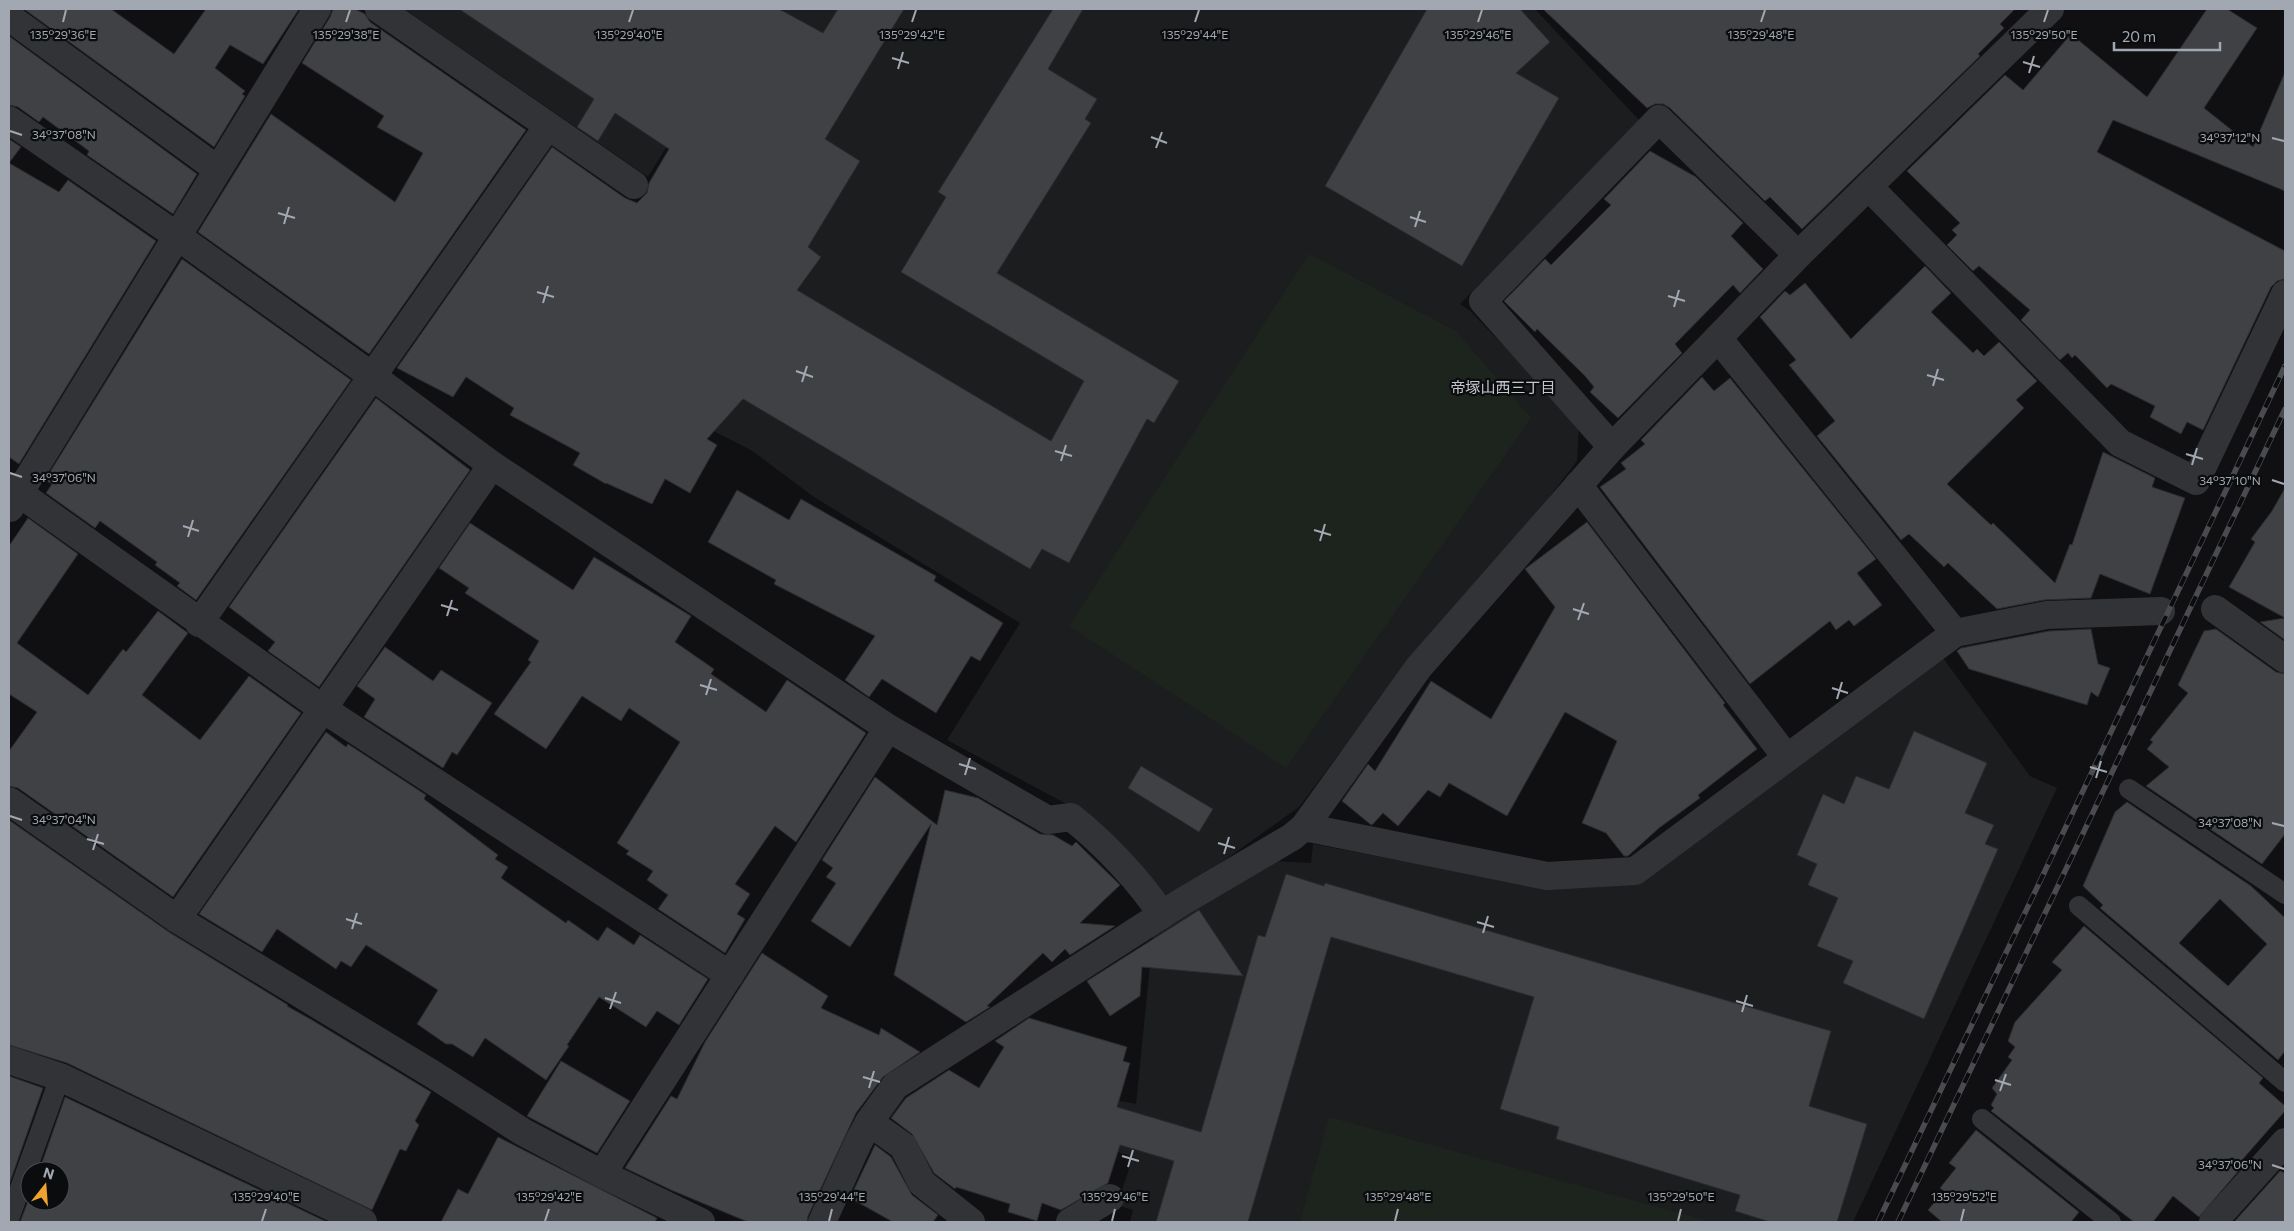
<svg xmlns="http://www.w3.org/2000/svg" width="2294" height="1231" font-family="Commissioner,'Noto Sans JP',sans-serif">
  <rect width="100%" height="100%" fill="#101012"/>
  <g fill="#1c1d1f">
    <path d="M 404,9 L 750,9 L 648,177 Z"/>
    <path d="M 757,9 L 1535,9 L 1640,121 L 1460,304 L 1469,310 L 1579,423 L 1577,461 L 1534,517 L 1412,657 L 1299,807 L 1166,902 L 1087,815 L 947,740 L 1020,623 L 814,497 L 751,450 L 551,349 Z"/>
    <path d="M 1943,658 L 2030,776 L 2057,788 L 1853,1222 L 1130,1222 L 1133,1210 L 1117,1205 L 1133,1157 L 1100,1146 L 1115,1100 L 1136,1104 L 1153,935 L 1272,861 L 1311,863 L 1313,844 L 1549,889 L 1637,880 Z"/>
  </g>
  <g fill="#1d241d">
    <path d="M 1309,254 L 1456,331 L 1531,418 L 1286,768 L 1069,626 Z"/>
    <path d="M 1329,1117 L 1712,1222 L 1300,1222 Z"/>
  </g>
  <g fill="#3f4145" stroke="#2a2b2e" fill-rule="evenodd">
    <path d="M 24,9 L 111,9 L 174,54 L 206,9 L 299,9 L 263,64 L 230,45 L 215,68 L 245,91 L 242,94 L 245,96 L 214,147 Z"/>
    <path d="M 333,9 L 355,9 L 365,14 L 370,22 L 526,130 L 369,354 L 198,232 L 271,114 L 395,202 L 423,153 L 377,127 L 384,116 L 302,63 L 330,17 Z"/>
    <path d="M 459,9 L 779,9 L 823,33 L 838,9 L 904,9 L 825,139 L 860,161 L 808,247 L 821,257 L 797,290 L 1051,441 L 1084,381 L 901,272 L 946,197 L 938,192 L 1053,9 L 1083,9 L 1048,69 L 1097,99 L 1085,119 L 1091,123 L 997,273 L 1179,381 L 1154,423 L 1147,419 L 1069,563 L 1042,549 L 1030,569 L 743,399 L 707,439 L 717,445 L 690,493 L 665,479 L 652,504 L 606,483 L 606,484 L 573,465 L 580,453 L 510,415 L 514,408 L 466,377 L 453,397 L 397,368 L 552,147 L 625,198 L 637,203 L 647,193 L 649,183 L 669,149 L 615,113 L 598,141 L 577,127 L 594,99 Z"/>
    <path d="M 1427,9 L 1520,9 L 1550,42 L 1516,73 L 1559,98 L 1462,266 L 1325,186 Z"/>
    <path d="M 1543,9 L 2015,9 L 2000,24 L 2004,28 L 1978,54 L 1980,56 L 1802,229 L 1770,197 L 1765,201 L 1670,108 L 1663,104 L 1655,104 L 1647,108 Z"/>
    <path d="M 2207,9 L 2227,9 L 2257,28 L 2204,108 L 2253,147 L 2285,72 L 2285,191 L 2113,120 L 2097,152 L 2285,251 L 2285,279 L 2277,281 L 2271,287 L 2203,430 L 2187,422 L 2181,434 L 2150,417 L 2155,406 L 2111,384 L 2107,388 L 2075,355 L 2072,358 L 2068,353 L 2060,360 L 2021,320 L 2030,310 L 1979,266 L 1973,271 L 1947,245 L 1957,235 L 1952,230 L 1960,223 L 1907,171 L 2005,75 L 2023,90 L 2071,34 L 2147,97 Z"/>
    <path d="M 9,36 L 197,174 L 173,214 L 87,155 L 89,151 L 43,117 L 39,122 L 18,107 L 9,105 Z"/>
    <path d="M 9,139 L 21,147 L 9,163 L 59,192 L 68,180 L 156,241 L 19,464 L 9,457 Z"/>
    <path d="M 1650,151 L 1696,177 L 1743,223 L 1731,236 L 1763,269 L 1740,293 L 1733,285 L 1675,344 L 1682,353 L 1618,418 L 1590,392 L 1594,387 L 1585,376 L 1537,329 L 1535,332 L 1504,301 L 1545,259 L 1551,265 L 1611,205 L 1604,199 Z"/>
    <path d="M 182,259 L 351,380 L 196,600 L 177,586 L 180,583 L 155,565 L 157,562 L 100,521 L 95,528 L 46,493 L 52,484 L 45,480 Z"/>
    <path d="M 1925,266 L 1951,293 L 1931,312 L 1973,353 L 1977,349 L 1984,356 L 1999,342 L 2037,381 L 2016,400 L 2024,408 L 1947,484 L 1991,525 L 1993,523 L 2055,583 L 2070,544 L 2072,545 L 2103,452 L 2155,478 L 2152,487 L 2185,498 L 2150,594 L 2100,574 L 2091,598 L 2044,600 L 1997,609 L 1948,563 L 1944,567 L 1909,534 L 1901,540 L 1817,436 L 1835,421 L 1789,365 L 1796,360 L 1760,317 L 1785,291 L 1790,295 L 1805,283 L 1851,339 Z"/>
    <path d="M 1702,377 L 1714,391 L 1730,378 L 1876,559 L 1857,573 L 1882,605 L 1854,626 L 1849,620 L 1836,630 L 1830,621 L 1750,684 L 1600,487 L 1626,469 L 1621,463 L 1645,444 L 1641,440 Z"/>
    <path d="M 376,398 L 470,470 L 319,687 L 268,651 L 275,642 L 229,607 Z"/>
    <path d="M 2285,488 L 2285,640 L 2260,622 L 2285,618 L 2229,587 L 2255,542 L 2251,539 L 2272,511 Z"/>
    <path d="M 737,490 L 789,520 L 801,499 L 936,576 L 934,581 L 1003,623 L 980,661 L 971,656 L 936,713 L 882,679 L 869,697 L 845,680 L 875,636 L 774,584 L 776,580 L 708,542 Z"/>
    <path d="M 28,518 L 78,554 L 17,643 L 88,695 L 123,649 L 126,652 L 158,611 L 188,633 L 142,695 L 200,740 L 249,676 L 301,713 L 173,897 L 18,788 L 9,786 L 9,751 L 37,712 L 9,694 L 9,546 Z"/>
    <path d="M 1587,522 L 1725,703 L 1723,705 L 1757,749 L 1698,795 L 1700,798 L 1659,828 L 1628,856 L 1624,856 L 1606,833 L 1582,823 L 1617,741 L 1565,712 L 1507,816 L 1449,783 L 1440,797 L 1428,790 L 1398,826 L 1383,813 L 1372,825 L 1370,824 L 1342,801 L 1368,764 L 1375,771 L 1431,681 L 1491,719 L 1555,607 L 1525,569 Z"/>
    <path d="M 470,523 L 573,590 L 594,557 L 691,616 L 675,642 L 714,669 L 711,674 L 766,712 L 787,680 L 866,733 L 796,842 L 775,826 L 735,884 L 750,894 L 737,914 L 745,919 L 725,953 L 658,909 L 668,895 L 647,880 L 653,871 L 626,854 L 629,851 L 617,843 L 680,742 L 629,708 L 621,721 L 582,696 L 546,749 L 494,714 L 531,662 L 528,660 L 539,641 L 465,593 L 469,588 L 439,568 Z"/>
    <path d="M 2091,629 L 2098,664 L 2110,668 L 2098,697 L 2091,692 L 2087,705 L 1969,669 L 1957,651 L 1961,648 L 2049,631 Z"/>
    <path d="M 2216,629 L 2276,672 L 2285,674 L 2285,834 L 2262,864 L 2146,786 L 2169,767 L 2147,749 L 2153,742 L 2150,740 L 2188,693 L 2178,685 L 2204,631 Z"/>
    <path d="M 385,647 L 433,681 L 441,670 L 492,703 L 457,755 L 452,752 L 443,768 L 364,717 L 375,699 L 357,686 Z"/>
    <path d="M 1914,731 L 1987,763 L 1965,813 L 1994,825 L 1985,844 L 1998,849 L 1924,1019 L 1843,983 L 1853,961 L 1817,946 L 1838,898 L 1808,885 L 1817,864 L 1797,855 L 1823,794 L 1844,804 L 1856,776 L 1889,789 Z"/>
    <path d="M 326,732 L 346,747 L 348,744 L 426,795 L 424,799 L 498,855 L 495,859 L 508,867 L 501,878 L 566,923 L 568,920 L 598,941 L 607,927 L 634,945 L 640,935 L 708,979 L 679,1025 L 657,1011 L 646,1027 L 599,997 L 567,1045 L 569,1046 L 546,1080 L 485,1038 L 473,1057 L 452,1044 L 446,1044 L 417,1024 L 438,990 L 366,945 L 351,967 L 341,961 L 336,969 L 277,929 L 262,952 L 199,914 Z"/>
    <path d="M 1141,766 L 1213,809 L 1199,832 L 1128,788 Z"/>
    <path d="M 875,777 L 937,825 L 945,790 L 978,798 L 1040,834 L 1053,835 L 1072,846 L 1076,842 L 1120,885 L 1080,923 L 1115,926 L 1070,955 L 1065,949 L 1052,962 L 1043,953 L 987,1006 L 990,1007 L 966,1022 L 894,975 L 931,824 L 850,947 L 811,921 L 836,883 L 826,877 L 833,868 L 822,860 Z"/>
    <path d="M 2127,802 L 2251,886 L 2285,918 L 2285,1051 L 2278,1060 L 2100,908 L 2103,905 L 2083,886 L 2115,812 ZM 2220,899 L 2267,944 L 2228,986 L 2179,943 Z"/>
    <path d="M 9,820 L 169,932 L 288,1005 L 287,1006 L 312,1020 L 431,1092 L 415,1121 L 419,1125 L 406,1151 L 400,1149 L 372,1210 L 67,1063 L 9,1045 Z"/>
    <path d="M 1286,874 L 1324,886 L 1325,883 L 1831,1031 L 1809,1106 L 1867,1124 L 1837,1222 L 1770,1222 L 1735,1211 L 1740,1195 L 1556,1139 L 1559,1127 L 1500,1109 L 1534,997 L 1331,937 L 1248,1222 L 1156,1222 L 1174,1161 L 1120,1145 L 1108,1183 L 1061,1210 L 1042,1203 L 1037,1221 L 1008,1212 L 1010,1204 L 956,1187 L 955,1189 L 934,1173 L 912,1134 L 891,1118 L 906,1098 L 949,1070 L 979,1088 L 1004,1047 L 995,1041 L 1029,1018 L 1127,1047 L 1123,1061 L 1130,1063 L 1117,1107 L 1201,1132 L 1258,935 L 1265,937 Z"/>
    <path d="M 1199,910 L 1243,976 L 1142,967 L 1140,996 L 1110,1016 L 1087,981 Z"/>
    <path d="M 2084,926 L 2263,1078 L 2259,1083 L 2285,1106 L 2285,1111 L 2242,1160 L 2247,1161 L 2199,1217 L 2173,1196 L 2153,1222 L 2134,1222 L 1991,1111 L 1994,1108 L 1991,1105 L 1997,1094 L 1992,1088 L 2012,1060 L 2008,1057 L 2015,1047 L 2008,1041 L 2015,1022 L 2062,970 L 2052,962 Z"/>
    <path d="M 762,953 L 828,996 L 821,1008 L 879,1035 L 881,1028 L 920,1052 L 883,1077 L 856,1113 L 808,1216 L 807,1222 L 748,1222 L 671,1190 L 625,1168 L 671,1096 L 677,1099 L 705,1042 Z"/>
    <path d="M 561,1061 L 630,1101 L 597,1153 L 527,1116 Z"/>
    <path d="M 9,1076 L 43,1088 L 9,1185 Z"/>
    <path d="M 65,1097 L 327,1222 L 20,1222 L 30,1196 L 30,1201 L 60,1201 L 60,1171 L 39,1171 Z"/>
    <path d="M 1976,1130 L 2079,1212 L 2071,1222 L 1942,1222 L 1928,1210 L 1944,1191 L 1940,1188 L 1956,1168 L 1949,1163 Z"/>
    <path d="M 498,1137 L 657,1218 L 655,1222 L 441,1222 L 458,1189 L 468,1194 Z"/>
    <path d="M 875,1145 L 891,1157 L 912,1195 L 938,1215 L 933,1222 L 893,1222 L 850,1198 Z"/>
    <path d="M 2280,1171 L 2285,1173 L 2285,1222 L 2234,1222 Z"/>
  </g>
  <g fill="none" stroke-linecap="round" stroke-linejoin="round">
    <g stroke="#323337" stroke-width="20">
      <path d="M 2129,789 L 2285,894"/>
      <path d="M 2079,906 L 2285,1082"/>
      <path d="M 1982,1119 L 2111,1222"/>
      <path d="M 9,1219 L 60,1077"/>
    </g>
    <g stroke="#323337" stroke-width="28">
      <path d="M 379,9 L 634,185"/>
      <path d="M 9,17 L 217,169"/>
      <path d="M 9,120 L 177,236 L 372,376 L 492,465 L 888,728 L 1048,820 L 1071,817 C 1103,842 1141,882 1162,915"/>
      <path d="M 1869,187 L 2120,443 L 2196,481 L 2285,294"/>
      <path d="M 1612,447 L 1483,301 L 1659,119 L 1798,255"/>
      <path d="M 1578,485 L 1787,758"/>
      <path d="M 9,486 L 323,709 L 730,975"/>
      <path d="M 10,508 L 317,9"/>
      <path d="M 2215,609 L 2285,659"/>
      <path d="M 199,623 L 548,126"/>
      <path d="M 1955,633 L 1718,338 L 1798,255 L 2050,9"/>
      <path d="M 9,801 L 177,919 L 434,1075 L 523,1132 L 602,1174 L 701,1222"/>
      <path d="M 1304,827 L 1419,667 L 1612,447 L 1718,338"/>
      <path d="M 177,919 L 492,465"/>
      <path d="M 9,1060 L 60,1077 L 363,1222"/>
      <path d="M 869,1122 L 903,1146 L 922,1183 L 971,1222"/>
      <path d="M 602,1174 L 888,728"/>
      <path d="M 822,1222 L 858,1143 L 869,1122 L 895,1086 L 1180,903 L 1292,837 L 1304,827 L 1547,876 L 1635,871 L 1955,633 L 2047,615 L 2161,611"/>
      <path d="M 1070,1222 L 1110,1198"/>
      <path d="M 2213,1222 L 2285,1142"/>
    </g>
    <defs>
      <g id="rail">
        <path d="M 1878,1222 L 2285,366"/>
        <path d="M 1898,1222 L 2285,409"/>
      </g>
    </defs>
    <use href="#rail" stroke="#494b50" stroke-width="5.5"/>
    <use href="#rail" stroke="#0b0c0d" stroke-width="4" stroke-dasharray="11" stroke-linecap="butt"/>
  </g>
  <path fill="none" stroke="#a2a8b2" stroke-width="2" d="M 63,22 L 66,10M 346,22 L 350,10M 629,22 L 633,10M 912,22 L 916,10M 1195,22 L 1199,10M 1478,22 L 1482,10M 1761,22 L 1765,10M 2044,22 L 2048,10M 892,58 L 909,63M 2023,62 L 2040,67M 898,69 L 903,52M 2029,73 L 2034,56M 10,131 L 22,135M 1151,137 L 1167,143M 2272,138 L 2284,141M 1156,148 L 1162,132M 278,213 L 295,218M 1410,217 L 1426,222M 284,224 L 289,207M 1415,227 L 1420,211M 537,292 L 554,297M 1668,296 L 1685,301M 543,303 L 548,286M 1674,307 L 1679,290M 796,371 L 813,377M 1927,375 L 1944,380M 802,382 L 807,366M 1933,386 L 1938,369M 1055,451 L 1072,456M 2186,454 L 2203,459M 1061,461 L 1066,445M 2192,465 L 2197,448M 10,473 L 22,477M 2272,480 L 2284,484M 183,526 L 199,531M 1314,530 L 1331,535M 188,537 L 193,520M 1320,541 L 1325,524M 441,605 L 458,610M 1573,609 L 1589,614M 447,616 L 452,600M 1578,620 L 1584,603M 700,685 L 717,690M 1832,688 L 1848,693M 706,695 L 711,679M 1837,699 L 1842,682M 959,764 L 976,769M 2090,767 L 2107,772M 965,775 L 970,758M 2096,778 L 2101,761M 10,816 L 22,820M 2272,823 L 2284,826M 87,839 L 104,844M 1218,843 L 1235,848M 93,850 L 98,834M 1224,854 L 1229,837M 346,919 L 362,924M 1477,922 L 1494,927M 352,929 L 357,913M 1483,933 L 1488,916M 605,998 L 621,1003M 1736,1001 L 1753,1006M 610,1009 L 616,992M 1742,1012 L 1747,995M 863,1077 L 880,1082M 1995,1080 L 2011,1085M 869,1088 L 874,1071M 2000,1091 L 2006,1074M 1122,1156 L 1139,1161M 2272,1165 L 2284,1169M 1128,1167 L 1133,1150M 262,1221 L 266,1209M 545,1221 L 549,1209M 829,1221 L 832,1209M 1112,1221 L 1115,1209M 1395,1221 L 1398,1209M 1678,1221 L 1681,1209M 1961,1221 L 1964,1209"/>
  <g text-anchor="middle" dominant-baseline="central" stroke-width="4.5" stroke-linejoin="round" paint-order="stroke">
    <g font-size="15" fill="#c3c6cf" stroke="#0b0c0d">
      <text x="1503" y="387">帝塚山西三丁目</text>
    </g>
  </g>
  <g font-size="12" text-anchor="middle" fill="#a2a8b2" stroke="#0b0c0d" stroke-width="4.5" stroke-linejoin="round" paint-order="stroke">
    <text x="63" y="39">135°29'36"E</text>
    <text x="346" y="39">135°29'38"E</text>
    <text x="629" y="39">135°29'40"E</text>
    <text x="912" y="39">135°29'42"E</text>
    <text x="1195" y="39">135°29'44"E</text>
    <text x="1478" y="39">135°29'46"E</text>
    <text x="1761" y="39">135°29'48"E</text>
    <text x="2044" y="39">135°29'50"E</text>
    <text x="64" y="139">34°37'08"N</text>
    <text x="2230" y="142">34°37'12"N</text>
    <text x="64" y="482">34°37'06"N</text>
    <text x="2230" y="485">34°37'10"N</text>
    <text x="64" y="824">34°37'04"N</text>
    <text x="2230" y="827">34°37'08"N</text>
    <text x="2230" y="1169">34°37'06"N</text>
    <text x="266" y="1201">135°29'40"E</text>
    <text x="549" y="1201">135°29'42"E</text>
    <text x="832" y="1201">135°29'44"E</text>
    <text x="1115" y="1201">135°29'46"E</text>
    <text x="1398" y="1201">135°29'48"E</text>
    <text x="1681" y="1201">135°29'50"E</text>
    <text x="1964" y="1201">135°29'52"E</text>
  </g>
  <rect width="2294" height="1231" fill="none" stroke="#a2a8b2" stroke-width="20"/>
  <g transform="translate(45 1186) rotate(17)"><circle r="24" fill="#0b0c0d" stroke="#474a4f"/>
  <path d="M0-4L9 19L0 12L-9 19Z" fill="#eda32d"/>
  <text y="-8" font-size="14" font-weight="bold" text-anchor="middle" fill="#a2a8b2">N</text>
  </g>
  <path d="M2114 42v8h106v-8" fill="none" stroke="#a2a8b2" stroke-width="2.5"/>
  <text x="2122" y="42" font-size="15" fill="#a2a8b2" stroke="#0b0c0d" stroke-width="4" paint-order="stroke">20 m</text>
</svg>
